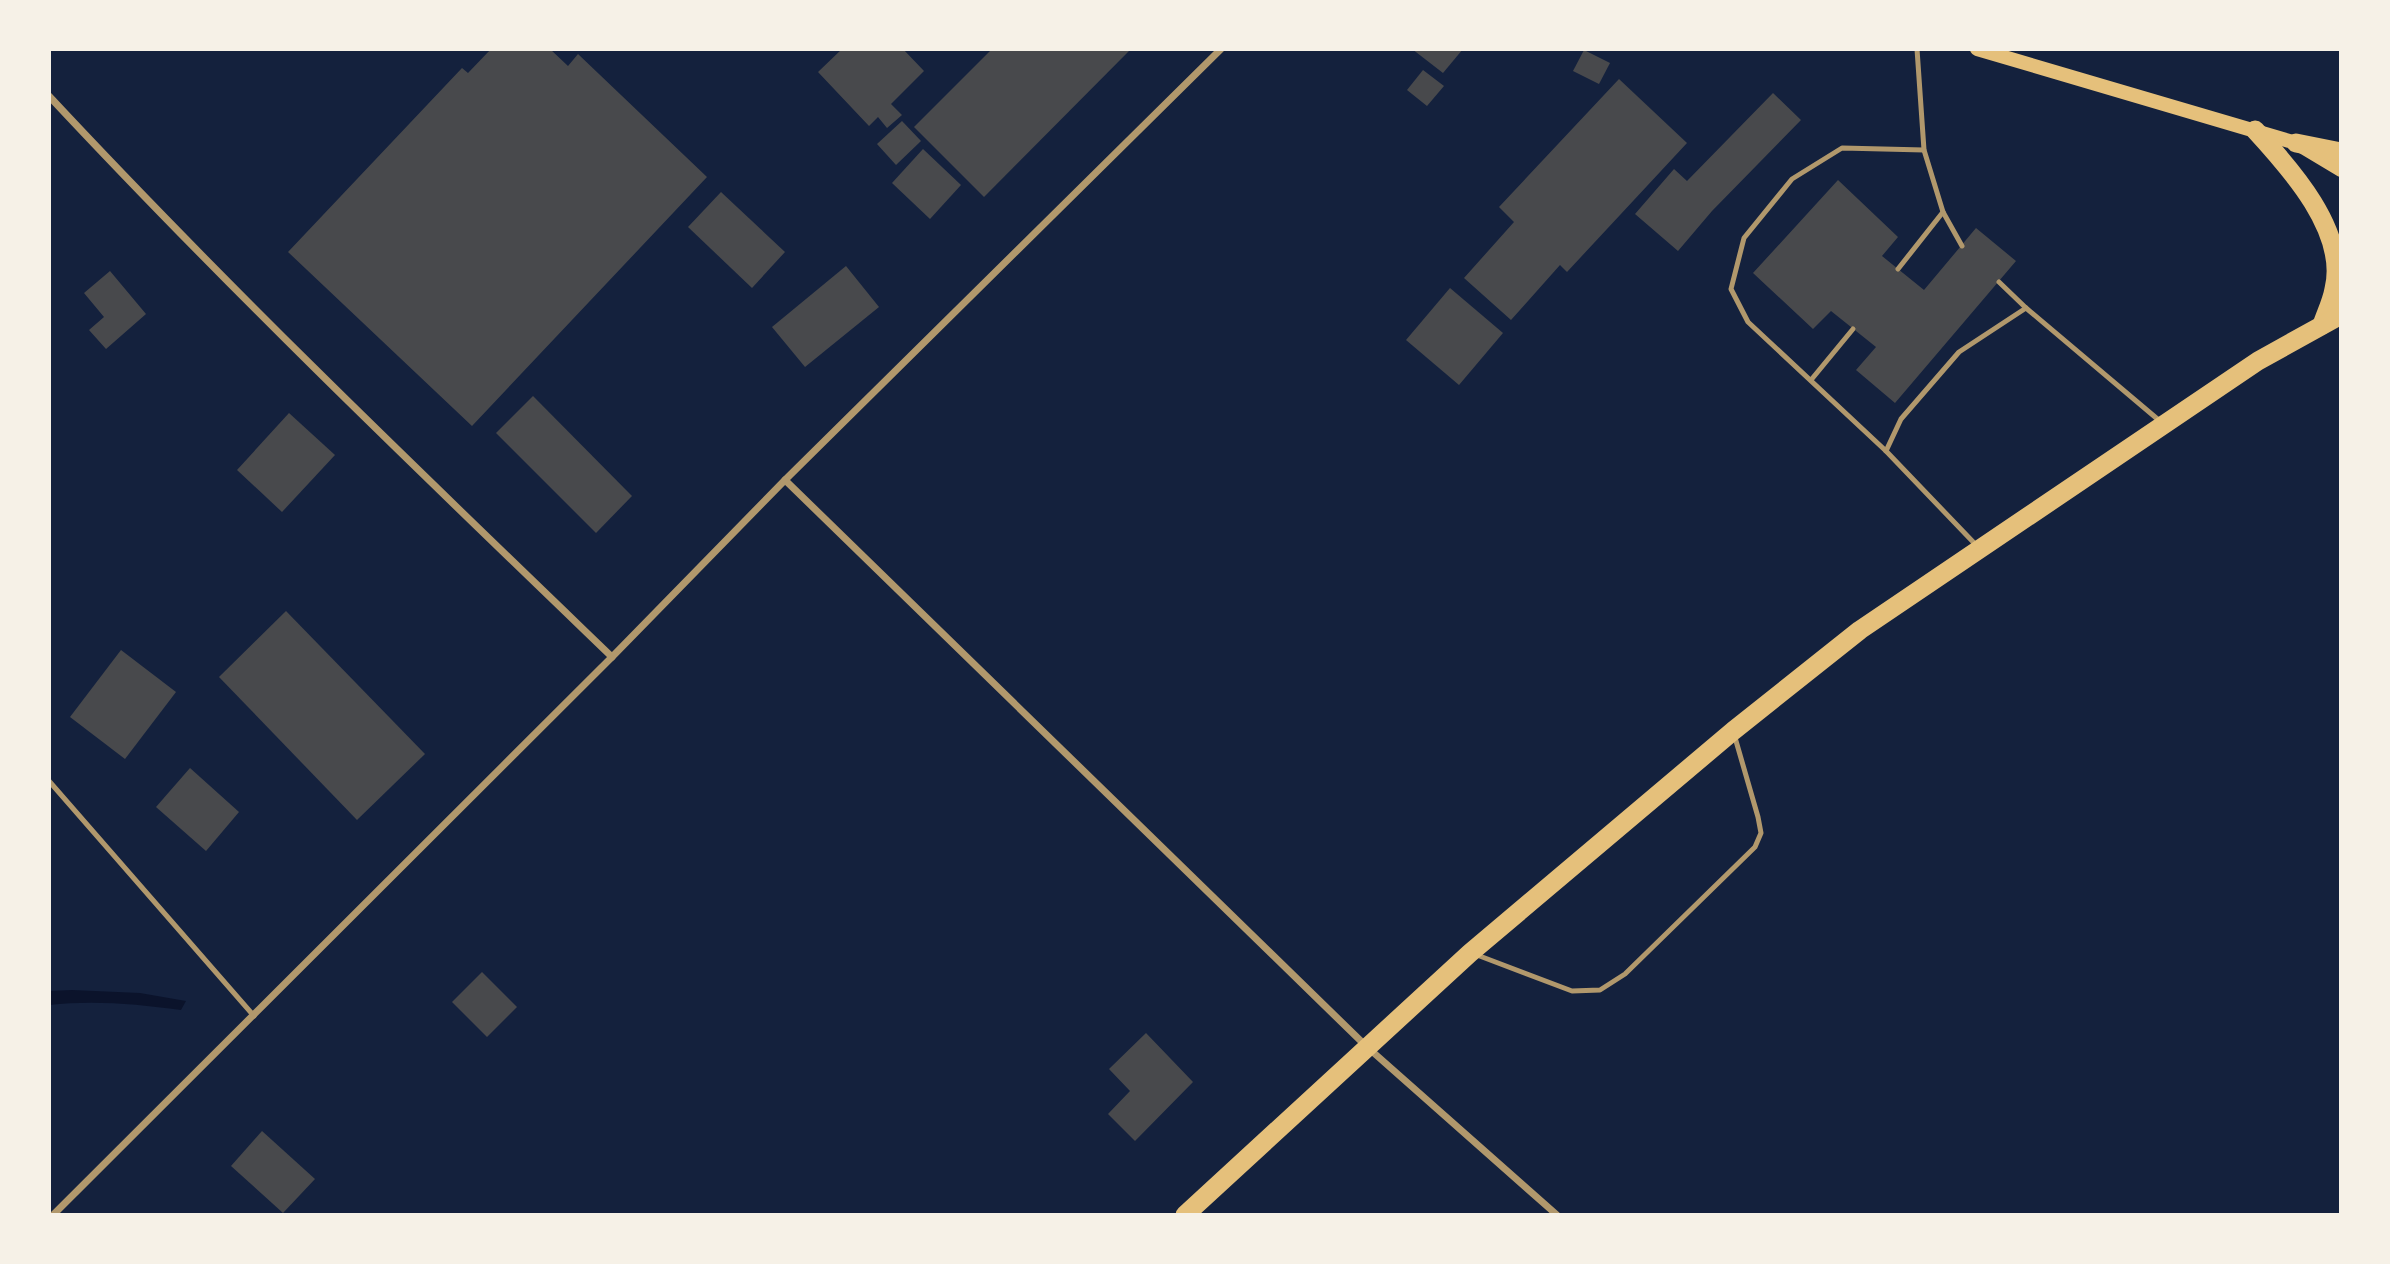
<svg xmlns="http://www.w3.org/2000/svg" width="2390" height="1264" font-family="Inter,sans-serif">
  <rect width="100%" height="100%" fill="#14213d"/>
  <path fill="#0b132b" d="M 72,990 L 140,993 L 186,1001 L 181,1010 C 136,1004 94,1000 49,1005 L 49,991 Z"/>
  <g fill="#48494c">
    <path d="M 491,49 L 550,49 L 568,66 L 578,54 L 707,177 L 472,426 L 288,252 L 462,68 L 468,73 Z"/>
    <path d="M 842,49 L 903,49 L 924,71 L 891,104 L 902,115 L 887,128 L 878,117 L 869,126 L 818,72 Z"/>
    <path d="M 992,49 L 1131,49 L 984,197 L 914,127 Z"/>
    <path d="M 1412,49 L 1463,49 L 1443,73 Z"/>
    <path d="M 1584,50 L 1610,63 L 1599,84 L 1573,71 Z"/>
    <path d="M 1423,70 L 1444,86 L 1427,106 L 1407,90 Z"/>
    <path d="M 1619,79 L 1687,143 L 1567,272 L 1560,265 L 1511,320 L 1464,278 L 1514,222 L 1499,207 Z"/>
    <path d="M 1773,93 L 1801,120 L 1712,211 L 1678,251 L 1635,214 L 1674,169 L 1687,181 Z"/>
    <path d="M 902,121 L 921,141 L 896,165 L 877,144 Z"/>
    <path d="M 923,149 L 961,185 L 930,219 L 892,183 Z"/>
    <path d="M 1838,180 L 1898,237 L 1882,256 L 1924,290 L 1976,228 L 2016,261 L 1895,403 L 1856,370 L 1876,347 L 1831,311 L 1813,329 L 1753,273 Z"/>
    <path d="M 721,192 L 785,252 L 752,288 L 688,227 Z"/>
    <path d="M 846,266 L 879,307 L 805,367 L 772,327 Z"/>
    <path d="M 110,271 L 146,314 L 106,349 L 89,330 L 104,317 L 84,293 Z"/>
    <path d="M 1450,288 L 1503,333 L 1459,385 L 1406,340 Z"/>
    <path d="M 533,396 L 632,496 L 596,533 L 496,433 Z"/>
    <path d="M 289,413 L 335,455 L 282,512 L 237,470 Z"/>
    <path d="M 286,611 L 425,754 L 357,820 L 219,677 Z"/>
    <path d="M 121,650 L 176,692 L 125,759 L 70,717 Z"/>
    <path d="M 190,768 L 239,812 L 206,851 L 156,807 Z"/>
    <path d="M 482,972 L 517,1007 L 487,1037 L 452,1002 Z"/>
    <path d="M 1146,1033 L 1193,1082 L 1135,1141 L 1108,1114 L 1130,1091 L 1109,1069 Z"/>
    <path d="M 262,1131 L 315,1179 L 283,1213 L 231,1166 Z"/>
  </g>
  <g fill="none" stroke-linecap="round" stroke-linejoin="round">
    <g stroke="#b1986c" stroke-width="5">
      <path d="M 1917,49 L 1924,150 L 1943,212 L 1962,246"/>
      <path d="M 1924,150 L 1842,148 L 1792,179 L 1744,238 L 1731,289 L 1748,322 L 1886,451 L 1977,546"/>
      <path d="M 1898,269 L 1943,212"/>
      <path d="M 1999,282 L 2026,308 L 2161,422"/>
      <path d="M 1811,380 L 1853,329"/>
      <path d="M 1886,451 L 1901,419 L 1959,352 L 2026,308"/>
      <path d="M 49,781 L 254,1016"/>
      <path d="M 1477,955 L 1572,991 L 1600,990 L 1625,974 L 1755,847 L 1761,833 L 1758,817 L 1734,734"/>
    </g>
    <g stroke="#b1986c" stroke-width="7">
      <path d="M 49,96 C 230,290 421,473 612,657"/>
      <path d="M 785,480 L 1366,1046 L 1557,1215"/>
      <path d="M 53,1215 L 612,657 L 785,480 L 1221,49"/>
    </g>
    <path stroke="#e5c07b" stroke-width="14" d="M 1977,49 L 2296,143 L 2341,170"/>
    <g stroke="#e5c07b" stroke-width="19">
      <path d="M 2255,130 C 2290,168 2348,232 2334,289 C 2332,301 2326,313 2322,325"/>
      <path d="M 2296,143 L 2341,152"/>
      <path d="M 1185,1215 L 1470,953 L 1733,731 L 1860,630 L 2258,361 L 2341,315"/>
    </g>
  </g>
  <rect width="2390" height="1264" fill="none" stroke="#f6f1e7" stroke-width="102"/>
</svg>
